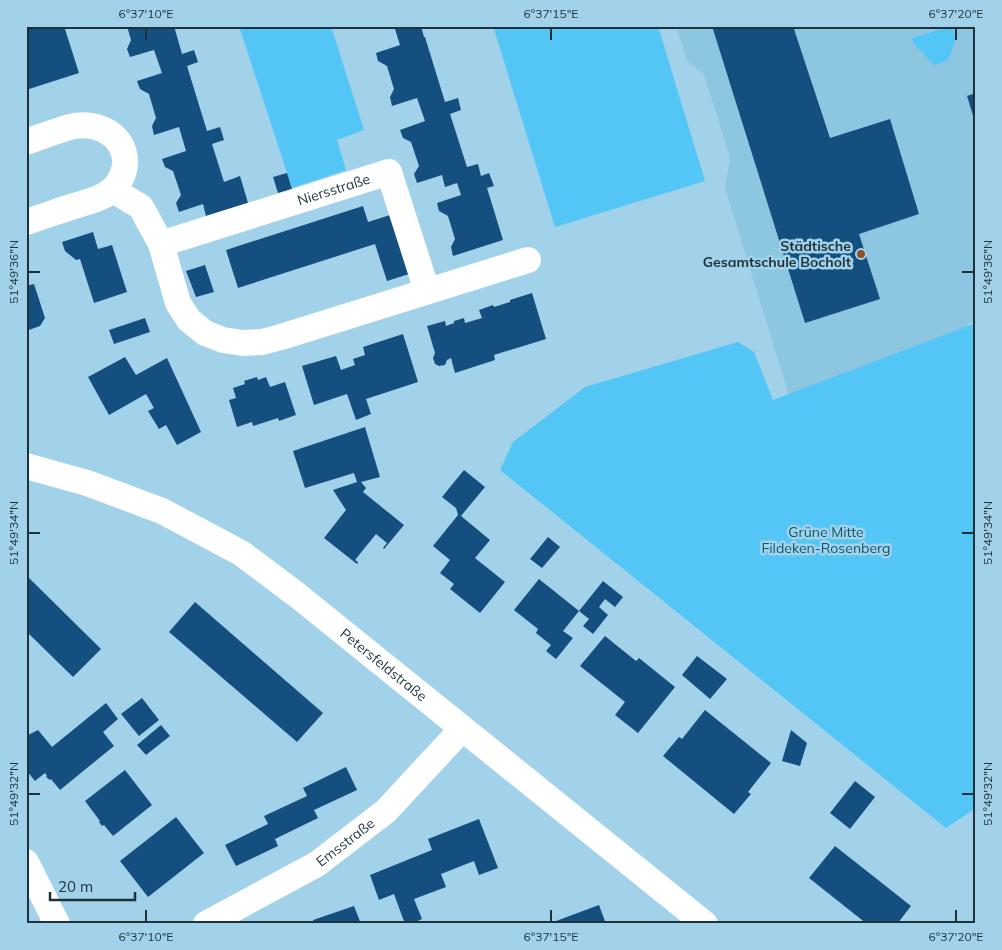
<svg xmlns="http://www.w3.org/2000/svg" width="1002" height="950" font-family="Mulish,sans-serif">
  <rect width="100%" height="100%" fill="#a1d2e9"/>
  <path fill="#8dc6e0" d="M 676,26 L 976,26 L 976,320 L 971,322 L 942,351 L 789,395 L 725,188 L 730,157 L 704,75 L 687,60 Z"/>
  <g fill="#54c6f5">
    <path d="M 239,26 L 331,26 L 364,130 L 337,140 L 346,170 L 292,188 Z"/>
    <path d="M 493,26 L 658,26 L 705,181 L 555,227 Z"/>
    <path d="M 952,26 L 956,39 L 948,60 L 934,65 L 914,44 L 912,38 Z"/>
    <path d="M 976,323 L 976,808 L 946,828 L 500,470 L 513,442 L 585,387 L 738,342 L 754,352 L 773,400 Z"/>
  </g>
  <g fill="#144f80">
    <path d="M 26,26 L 64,26 L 79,73 L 26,90 Z"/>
    <path d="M 127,26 L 174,26 L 182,54 L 194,50 L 198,62 L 187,66 L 207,131 L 220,127 L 224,140 L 212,144 L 224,182 L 240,176 L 248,203 L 206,216 L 203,204 L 179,212 L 176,203 L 181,195 L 173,171 L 165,167 L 162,159 L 186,151 L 179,127 L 154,135 L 152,126 L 156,118 L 149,94 L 140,89 L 137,81 L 162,73 L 154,50 L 130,57 L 127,49 L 131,40 Z"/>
    <path d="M 394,26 L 421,26 L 424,37 L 425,37 L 445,102 L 458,98 L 461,110 L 450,114 L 467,167 L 478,164 L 481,176 L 489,173 L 494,186 L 487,188 L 503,240 L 453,256 L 451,247 L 455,239 L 448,216 L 439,211 L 437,203 L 461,195 L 457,183 L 445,187 L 442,175 L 417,183 L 414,174 L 419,166 L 411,142 L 403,138 L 400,130 L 425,121 L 417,98 L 392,106 L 390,97 L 394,89 L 387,66 L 378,61 L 376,53 L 400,45 Z"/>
    <path d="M 712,26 L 793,26 L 830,138 L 890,119 L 919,214 L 859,234 L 880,299 L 805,323 Z"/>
    <path d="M 976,93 L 976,122 L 975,122 L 967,96 Z"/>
    <path d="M 287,173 L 292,189 L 278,193 L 273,177 Z"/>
    <path d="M 363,206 L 368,222 L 390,215 L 409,274 L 387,281 L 375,244 L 238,288 L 226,250 Z"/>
    <path d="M 93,232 L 98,249 L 112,245 L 127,292 L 94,303 L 80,259 L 76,260 L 65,251 L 62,242 Z"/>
    <path d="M 205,265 L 214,292 L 196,297 L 186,271 Z"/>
    <path d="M 34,284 L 45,318 L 40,326 L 26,331 L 26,286 Z"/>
    <path d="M 532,293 L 546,339 L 494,355 L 495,360 L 455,373 L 451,358 L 447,360 L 445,365 L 439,366 L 435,364 L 433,358 L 435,353 L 427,326 L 445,321 L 446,326 L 454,323 L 454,321 L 464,318 L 465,323 L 482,318 L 479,310 L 493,305 L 494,307 L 510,302 L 510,300 Z"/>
    <path d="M 145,318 L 150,332 L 114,344 L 109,330 Z"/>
    <path d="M 403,334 L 418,382 L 366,399 L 371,414 L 356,420 L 347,394 L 314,405 L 302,366 L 336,356 L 341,370 L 355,365 L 353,359 L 365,355 L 363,347 Z"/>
    <path d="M 125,357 L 136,375 L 167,358 L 201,432 L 177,445 L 166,425 L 159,429 L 148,411 L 154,408 L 146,394 L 109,415 L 88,377 Z"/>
    <path d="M 257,377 L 258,380 L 266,377 L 270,387 L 285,382 L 296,415 L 279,421 L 278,418 L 253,426 L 252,422 L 237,427 L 229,400 L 236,398 L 233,388 L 245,384 L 244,381 Z"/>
    <path d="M 365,427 L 380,477 L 361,482 L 366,488 L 363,492 L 404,525 L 384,549 L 383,548 L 387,543 L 376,534 L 355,560 L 358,562 L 357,564 L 324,538 L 346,510 L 333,490 L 357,482 L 354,473 L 305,488 L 293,451 Z"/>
    <path d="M 464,470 L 485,487 L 461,516 L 490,540 L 475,558 L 505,582 L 480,613 L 450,589 L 454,584 L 440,573 L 450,560 L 433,546 L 458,515 L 456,508 L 442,497 Z"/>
    <path d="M 548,537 L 560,547 L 542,568 L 530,559 Z"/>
    <path d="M 26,575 L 101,649 L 73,677 L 26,631 Z"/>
    <path d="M 539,579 L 579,611 L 603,581 L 623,597 L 615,607 L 605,599 L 599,607 L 608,615 L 593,634 L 583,626 L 589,619 L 579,611 L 563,631 L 573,638 L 556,659 L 546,651 L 551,645 L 536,633 L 538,629 L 514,610 Z"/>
    <path d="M 195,602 L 323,713 L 297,742 L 169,632 Z"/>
    <path d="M 605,636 L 636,661 L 639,658 L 675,687 L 638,733 L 615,715 L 625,702 L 580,666 Z"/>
    <path d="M 697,656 L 727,679 L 710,699 L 682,675 Z"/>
    <path d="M 142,698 L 159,720 L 139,736 L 121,714 Z"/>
    <path d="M 106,703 L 118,719 L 103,732 L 114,746 L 60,790 L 51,779 L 50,780 L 46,777 L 47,776 L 45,773 L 35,781 L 26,770 L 26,736 L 38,730 L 52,747 Z"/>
    <path d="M 705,710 L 771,763 L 748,792 L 751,794 L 734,814 L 663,756 L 679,737 L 682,739 Z"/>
    <path d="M 161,725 L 170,736 L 146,755 L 137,745 Z"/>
    <path d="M 791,730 L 807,743 L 800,766 L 782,761 Z"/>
    <path d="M 346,767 L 357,790 L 314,810 L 318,818 L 275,839 L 278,846 L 236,866 L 225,845 L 268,824 L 264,816 L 307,796 L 303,788 Z"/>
    <path d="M 125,770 L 152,805 L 113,836 L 104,825 L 102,826 L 99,822 L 100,821 L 85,801 Z"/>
    <path d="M 855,781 L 875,797 L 850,829 L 830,813 Z"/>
    <path d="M 176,817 L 204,853 L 148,897 L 120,861 Z"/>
    <path d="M 479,819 L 498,868 L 479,875 L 474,861 L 441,874 L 446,887 L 414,899 L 422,919 L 411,924 L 405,924 L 394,894 L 379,900 L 370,875 L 432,850 L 428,839 Z"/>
    <path d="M 835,846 L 911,906 L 897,924 L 867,924 L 809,878 Z"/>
    <path d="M 599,905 L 606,924 L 548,924 Z"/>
    <path d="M 354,906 L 361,924 L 314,924 L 313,920 Z"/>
  </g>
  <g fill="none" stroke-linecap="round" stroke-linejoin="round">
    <g stroke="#fff" stroke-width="26">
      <path d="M 26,142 C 41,137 55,131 70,127 C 94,121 122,132 125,159 C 126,170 121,182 112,190 C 102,199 87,202 74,206 C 58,211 42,217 26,222"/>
      <path d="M 113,190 L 141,207 L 161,244 L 178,303 L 189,320 L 205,333 L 223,340 L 243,343 L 262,342 L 281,337 L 528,260"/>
      <path id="s1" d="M 161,244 L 389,172 L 427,291"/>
      <path id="s2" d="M 26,466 L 87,483 L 162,511 L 241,553 L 297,595 L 705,924"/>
      <path d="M 26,862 L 57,924"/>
      <path id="s3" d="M 206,924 L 317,864 L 386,811 L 462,729"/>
    </g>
  </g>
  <path fill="none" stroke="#1e323b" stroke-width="2" d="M 146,28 L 146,40M 551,28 L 551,40M 956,28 L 956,40M 28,272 L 40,272M 962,272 L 974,272M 28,533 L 40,533M 962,533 L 974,533M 28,794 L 40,794M 962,794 L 974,794M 146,910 L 146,922M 551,910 L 551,922M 956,910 L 956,922"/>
  <circle fill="#934e25" stroke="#a1d2e9" stroke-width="2" cx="861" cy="254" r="5"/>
  <g text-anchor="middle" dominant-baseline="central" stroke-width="5" stroke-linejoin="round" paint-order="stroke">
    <g font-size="14" fill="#1e323b" stroke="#a1d2e9">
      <text stroke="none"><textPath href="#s1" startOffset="181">Niersstraße</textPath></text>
      <text stroke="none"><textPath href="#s2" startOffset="414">Petersfeldstraße</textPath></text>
      <text stroke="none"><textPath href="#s3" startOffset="162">Emsstraße</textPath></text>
    </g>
    <g font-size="14" font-weight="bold" fill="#1e323b" stroke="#a1d2e9" text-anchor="end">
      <text x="851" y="246">Städtische<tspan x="851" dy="16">Gesamtschule Bocholt</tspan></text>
    </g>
    <g font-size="14" fill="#0c5670" stroke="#a1d2e9">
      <text x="826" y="532">Grüne Mitte<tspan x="826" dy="16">Fildeken-Rosenberg</tspan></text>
    </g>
  </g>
  <rect width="1002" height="950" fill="none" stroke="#a1d2e9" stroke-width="55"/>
  <path d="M50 892v8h85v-8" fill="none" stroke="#1e323b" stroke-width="2.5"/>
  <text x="58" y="892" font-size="15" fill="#1e323b" stroke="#a1d2e9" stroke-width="4" paint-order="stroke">20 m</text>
  <rect x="28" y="28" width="946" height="894" fill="none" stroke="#1e323b" stroke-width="2"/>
  <g font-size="12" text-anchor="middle" fill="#1e323b">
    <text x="146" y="18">6°37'10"E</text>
    <text x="551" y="18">6°37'15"E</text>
    <text x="956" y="18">6°37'20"E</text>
    <text transform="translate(14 272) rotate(-90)" y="4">51°49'36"N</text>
    <text transform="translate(988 272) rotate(-90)" y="4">51°49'36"N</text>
    <text transform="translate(14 533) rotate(-90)" y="4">51°49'34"N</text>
    <text transform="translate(988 533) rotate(-90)" y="4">51°49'34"N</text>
    <text transform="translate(14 794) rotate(-90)" y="4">51°49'32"N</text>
    <text transform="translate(988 794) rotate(-90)" y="4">51°49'32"N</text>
    <text x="146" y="941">6°37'10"E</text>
    <text x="551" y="941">6°37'15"E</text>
    <text x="956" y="941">6°37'20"E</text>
  </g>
</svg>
